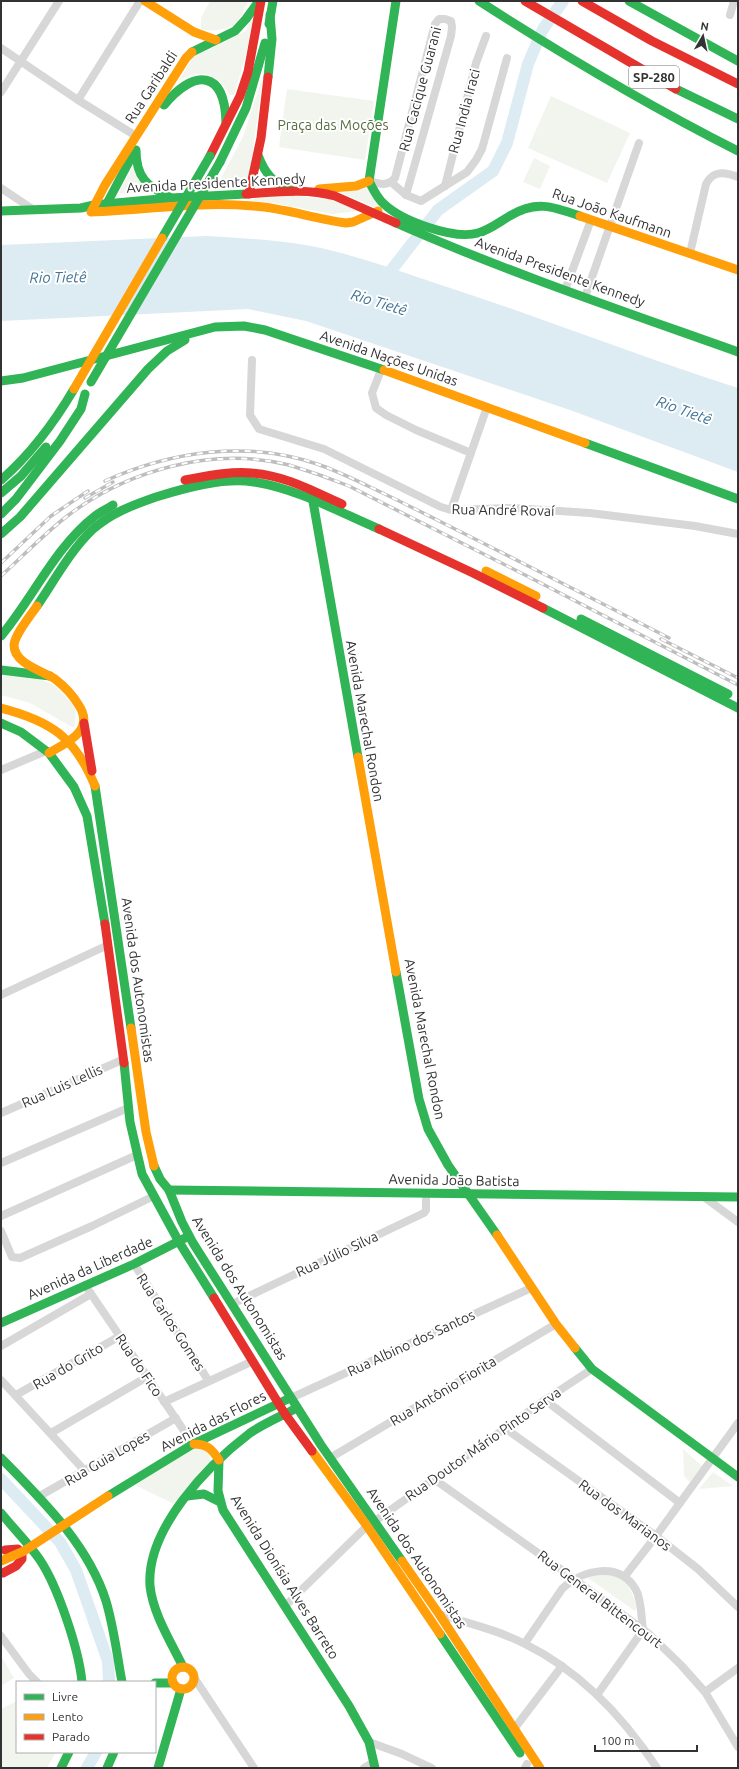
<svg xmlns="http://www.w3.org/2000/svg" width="739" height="1769" font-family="Ubuntu,sans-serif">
  <rect width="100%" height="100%" fill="#fff"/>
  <g fill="#f1f5ed">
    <path d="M 210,1 L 248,1 C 245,6 244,11 241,16 C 233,29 215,33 201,29 L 201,18 Z"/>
    <path d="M 249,22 L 252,22 L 246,54 L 234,95 L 230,95 C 218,73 198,67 178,82 L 193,57 L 246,31 Z"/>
    <path d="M 263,76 L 248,186 L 215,189 L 243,137 Z"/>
    <path d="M 287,89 L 374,101 L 365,160 L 279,147 Z"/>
    <path d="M 551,96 L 630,133 L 607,183 L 528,148 Z"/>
    <path d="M 534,158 L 550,166 L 540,189 L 523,182 Z"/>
    <path d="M 132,168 L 149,192 L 118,194 Z"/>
    <path d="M 367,186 L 379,206 L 374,207 L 339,192 Z"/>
    <path d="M 296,196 L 332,199 L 358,211 L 333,214 L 279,204 L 252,201 L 256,197 Z"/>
    <path d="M 1,674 L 33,676 L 54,685 L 72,703 L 76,712 L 74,728 L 30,703 L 1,695 Z"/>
    <path d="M 195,1447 L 206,1450 L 211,1461 L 174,1504 L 135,1485 Z"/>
    <path d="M 683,1449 L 702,1466 L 690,1482 L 684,1476 Z"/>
    <path d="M 713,1472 L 733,1486 L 699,1489 Z"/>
    <path d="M 609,1572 L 627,1583 L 637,1605 L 635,1611 L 588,1578 L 601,1573 Z"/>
    <path d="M 1,1656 L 14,1678 L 1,1686 Z"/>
    <path d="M 17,1701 L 17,1752 L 56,1752 L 47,1768 L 1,1768 L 1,1709 Z"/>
  </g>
  <path fill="#ddebf2" d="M 207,236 C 236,238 264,239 292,243 C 339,249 387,267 432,282 C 535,315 635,355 738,388 L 738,472 L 570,410 L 306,321 L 248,309 L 1,321 L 1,245 Z"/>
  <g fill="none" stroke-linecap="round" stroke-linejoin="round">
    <g stroke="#ddebf2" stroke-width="12">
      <path d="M 383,281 L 438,210 L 493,171 L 507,143 L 528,64 L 543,29 L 563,1"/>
      <path d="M 1,1479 L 60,1542 L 76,1570 L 108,1661 L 109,1682"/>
      <path d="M 87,1768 L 96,1752"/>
    </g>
    <g stroke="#d7d7d7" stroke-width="8">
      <path d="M 730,15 L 734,1"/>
      <path d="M 1,48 L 78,100 L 136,136"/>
      <path d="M 1,92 L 59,1"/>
      <path d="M 78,100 L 140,1"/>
      <path d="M 369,181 C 379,184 387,187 395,178 L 435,24 L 439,19 L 445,19 L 451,21 L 452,27 L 451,36 L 406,195"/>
      <path d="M 391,182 L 406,195 L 421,201 L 467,172 L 476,160 L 482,149 L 507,58"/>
      <path d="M 445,186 L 476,63 L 486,36"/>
      <path d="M 1,188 L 34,210"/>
      <path d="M 690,253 L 706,184 C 713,170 725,172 738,177"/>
      <path d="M 565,290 L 591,220"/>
      <path d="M 585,297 L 639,143"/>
      <path d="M 252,360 L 250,415 L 259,429 L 324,449 L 441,507 L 451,510 L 514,508 L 590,513 L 695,526 L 738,534"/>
      <path d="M 381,370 L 372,393 L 376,408 L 386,415 L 416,430 L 471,453"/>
      <path d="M 451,510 L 487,407"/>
      <path d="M 1,770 L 46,751"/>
      <path d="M 1,995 L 108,945"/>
      <path d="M 1,1113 L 122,1060"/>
      <path d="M 1,1163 L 128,1108"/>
      <path d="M 704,1197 L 738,1222"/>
      <path d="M 1,1216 L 137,1155"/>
      <path d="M 1,1231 L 12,1257 L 20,1258 L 92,1226 L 154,1196"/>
      <path d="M 134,1264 L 208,1380"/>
      <path d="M 85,1285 L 193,1444"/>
      <path d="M 232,1304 L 424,1213 L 426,1210 L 426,1193"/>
      <path d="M 1,1346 L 91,1294"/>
      <path d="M 1,1380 L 85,1471"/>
      <path d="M 16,1395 L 120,1336"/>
      <path d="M 291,1398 L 531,1288"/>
      <path d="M 545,1400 L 680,1503"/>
      <path d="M 164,1402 L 253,1361"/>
      <path d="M 506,1429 L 656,1536 L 698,1569 L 738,1607"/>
      <path d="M 51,1433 L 147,1377"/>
      <path d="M 330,1458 L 556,1324"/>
      <path d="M 434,1479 L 559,1568 L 649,1634 L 681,1665 L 705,1692 L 738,1747"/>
      <path d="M 38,1497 L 176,1418"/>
      <path d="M 375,1521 L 545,1400 L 592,1369"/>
      <path d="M 625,1576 L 656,1536 L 738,1423"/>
      <path d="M 285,1606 L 367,1526"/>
      <path d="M 439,1614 C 467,1623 498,1630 525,1644 C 580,1671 624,1718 657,1768"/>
      <path d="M 1,1636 L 29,1674 L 37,1682"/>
      <path d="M 525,1643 L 562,1589 C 583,1569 620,1561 636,1590 C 642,1601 641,1617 643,1630 L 597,1695"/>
      <path d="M 195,1679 L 254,1768"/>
      <path d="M 705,1692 L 738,1668"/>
      <path d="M 514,1729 L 562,1666"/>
      <path d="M 369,1742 L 402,1754 L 432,1768"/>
      <path d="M 364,1768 L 374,1762"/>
      <path d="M 525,1768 L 527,1764"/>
    </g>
    <g stroke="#30b455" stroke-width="9">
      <path d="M 396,1 L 369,181 C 373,189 377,198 384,204 C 402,221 454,240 478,233 C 489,230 498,223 508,217 C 535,200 552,206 580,216"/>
      <path d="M 479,1 C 563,55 649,106 738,151"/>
      <path d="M 629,1 L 738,61"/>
      <path d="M 269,24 L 273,1"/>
      <path d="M 192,52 L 235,31 L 246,19 L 259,1"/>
      <path d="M 268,77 L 272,39 L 270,15"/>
      <path d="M 676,89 L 738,119"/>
      <path d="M 164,105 C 195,68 225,70 226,123"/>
      <path d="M 136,150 C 136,178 147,186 171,198"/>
      <path d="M 258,155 C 265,174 274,184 293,191"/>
      <path d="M 220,162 L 246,108 L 265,43"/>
      <path d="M 104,209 L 132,156"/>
      <path d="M 1,211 L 81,208 L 94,205 L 171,198 L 246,194"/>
      <path d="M 396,223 C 507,272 623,311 738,352"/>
      <path d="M 1,381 L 23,378 L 215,327 L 244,326 L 265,330 L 384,370"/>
      <path d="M 585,443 L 738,499"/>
      <path d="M 1,480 C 31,454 54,423 74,389"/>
      <path d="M 311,490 L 358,757"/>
      <path d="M 1,493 L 21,476 L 46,447"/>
      <path d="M 1,514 L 16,499 L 60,441 L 81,409 L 85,394"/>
      <path d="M 1,534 L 20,517 L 148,369 L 167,351 L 185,340"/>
      <path d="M 37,606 C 54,581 71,550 92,530 C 111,513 133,505 156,497 C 185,488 224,477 254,482 C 298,489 339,512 379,529"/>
      <path d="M 543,608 L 738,708"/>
      <path d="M 581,619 L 728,694"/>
      <path d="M 1,636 C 33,598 55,547 95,516 C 100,512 107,509 113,505"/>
      <path d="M 1,670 L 50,676"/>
      <path d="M 1,723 L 21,732 L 49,753 L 74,787 L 87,816 L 105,924"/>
      <path d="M 95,786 L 131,1028"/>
      <path d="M 396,972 L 419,1099 L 428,1129 L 448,1165 L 497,1235"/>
      <path d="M 124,1063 L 130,1122 L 142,1174 L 179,1242 L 214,1298"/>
      <path d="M 154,1166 L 160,1179 L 169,1190 L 182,1222 L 193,1243 L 321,1445 L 402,1561"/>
      <path d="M 169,1190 L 738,1197"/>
      <path d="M 1,1323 L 134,1264 L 187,1237"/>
      <path d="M 575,1348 L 592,1369 L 738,1477"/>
      <path d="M 1,1458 C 42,1500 88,1544 106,1601 C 114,1628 117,1655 122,1682"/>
      <path d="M 219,1460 L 218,1491 L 223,1510 L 349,1706 L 369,1742 L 375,1768"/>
      <path d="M 108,1496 L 193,1444 L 288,1399"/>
      <path d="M 187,1496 L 204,1494 L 220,1502"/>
      <path d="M 1,1513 C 14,1529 29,1544 40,1560 C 58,1587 79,1650 82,1682"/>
      <path d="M 440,1634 L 520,1753"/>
      <path d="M 183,1667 C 171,1642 153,1614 150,1586 C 146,1529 208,1465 250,1433 C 263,1424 279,1417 293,1410"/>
      <path d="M 155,1683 L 173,1683"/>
      <path d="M 61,1768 L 69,1752"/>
      <path d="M 107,1768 L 114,1752"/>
      <path d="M 158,1768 L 181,1689"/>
    </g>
    <g stroke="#ff9f0a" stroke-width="9">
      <path d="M 145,1 L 194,32 L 216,40"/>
      <path d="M 319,189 L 356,186 L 369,181"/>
      <path d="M 92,210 L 105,185 L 186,58 L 192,52"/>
      <path d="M 91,212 C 145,210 199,201 253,206 C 284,208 315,219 346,223 L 353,222 L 378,211"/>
      <path d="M 580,216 L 738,270"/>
      <path d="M 384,370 L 585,443"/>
      <path d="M 486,571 L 536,596"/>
      <path d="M 37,606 C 31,615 15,634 14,645 C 14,664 43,671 55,679 C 64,686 72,694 78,704 C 96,730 68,742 49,753"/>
      <path d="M 1,708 C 51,721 75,737 95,786"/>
      <path d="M 358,757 L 396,972"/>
      <path d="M 131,1028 L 146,1132 L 154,1166"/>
      <path d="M 497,1235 L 556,1324 L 575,1348"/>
      <path d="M 194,1444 C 207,1444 212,1449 219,1460"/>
      <path d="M 312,1451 L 367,1526 L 440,1634"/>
      <path d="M 402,1561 L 439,1614 L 540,1768"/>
      <circle cx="183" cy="1678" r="11"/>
    </g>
    <g stroke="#e5322d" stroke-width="9">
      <path d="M 525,1 L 676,89"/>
      <path d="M 582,1 L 652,41 L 738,84"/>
      <path d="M 210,156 L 240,96 L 248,72 L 261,1"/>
      <path d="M 246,194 C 276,192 306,188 335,196 L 396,223"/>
      <path d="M 249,194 L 261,138 L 268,77"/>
      <path d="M 185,480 C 207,476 230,471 252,473 C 284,475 313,491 342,504"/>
      <path d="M 379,529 L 473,573 L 543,608"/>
      <path d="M 84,723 L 92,771"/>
      <path d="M 105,924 L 124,1063"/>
      <path d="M 214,1298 L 285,1414 L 312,1451"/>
      <path d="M 3,1573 L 16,1566 L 22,1559 L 22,1554 L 18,1549 L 5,1550"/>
    </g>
    <defs>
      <g id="rail">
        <path d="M 105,481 C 171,451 248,440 317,464 C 335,470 351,478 368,486 C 402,502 435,519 469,536 C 536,570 602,603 669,638"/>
        <path d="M 85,498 L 113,482"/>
        <path d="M 1,563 L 51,516 L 88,491"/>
        <path d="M 1,576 C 22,557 43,535 66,517 C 127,470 213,446 289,465 C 309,471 329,478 349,486 L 527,576 L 738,685"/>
        <path d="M 661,639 L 738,678"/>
      </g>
    </defs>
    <use href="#rail" stroke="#bebebe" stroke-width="3.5"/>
    <use href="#rail" stroke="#fff" stroke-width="2" stroke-dasharray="6" stroke-linecap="butt"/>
    <g stroke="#30b455" stroke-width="9">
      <path d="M 162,238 L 210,156"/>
      <path d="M 91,382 L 220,162"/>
    </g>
    <g stroke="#ff9f0a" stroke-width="9">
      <path d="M 74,389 L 162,238"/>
      <path d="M 1,1561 L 24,1551 L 108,1496"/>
    </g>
  </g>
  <g text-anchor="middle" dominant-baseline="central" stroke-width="4" stroke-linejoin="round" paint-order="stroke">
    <rect fill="#fff" stroke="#707070" stroke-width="1" x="629" y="66" width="50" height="22" rx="3"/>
    <g font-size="13" font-weight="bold" fill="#333">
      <text x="654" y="77">SP-280</text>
    </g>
    <g font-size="14" fill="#333" stroke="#fff">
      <text transform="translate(151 87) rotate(-57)">Rua Garibaldi</text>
      <text transform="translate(420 89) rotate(-75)">Rua Cacique Guarani</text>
      <text transform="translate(464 111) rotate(-75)">Rua India Iraci</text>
      <text transform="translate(216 183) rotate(-3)">Avenida Presidente Kennedy</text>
      <text transform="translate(612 213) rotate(19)">Rua João Kaufmann</text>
      <text transform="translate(560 272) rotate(20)">Avenida Presidente Kennedy</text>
      <text transform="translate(389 358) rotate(19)">Avenida Nações Unidas</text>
      <text transform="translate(503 510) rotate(1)">Rua André Rovaí</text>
      <text transform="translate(365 721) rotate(80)">Avenida Marechal Rondon</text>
      <text transform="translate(138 980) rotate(82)">Avenida dos Autonomistas</text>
      <text transform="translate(425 1039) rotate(79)">Avenida Marechal Rondon</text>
      <text transform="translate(62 1086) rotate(-24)">Rua Luis Lellis</text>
      <text transform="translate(454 1180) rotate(1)">Avenida João Batista</text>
      <text transform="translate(337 1254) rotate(-25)">Rua Júlio Silva</text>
      <text transform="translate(90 1268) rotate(-24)">Avenida da Liberdade</text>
      <text transform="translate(240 1288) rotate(58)">Avenida dos Autonomistas</text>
      <text transform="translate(171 1322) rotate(57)">Rua Carlos Gomes</text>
      <text transform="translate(411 1343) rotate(-25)">Rua Albino dos Santos</text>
      <text transform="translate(139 1365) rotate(56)">Rua do Fico</text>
      <text transform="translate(68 1366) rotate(-30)">Rua do Grito</text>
      <text transform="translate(443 1391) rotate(-31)">Rua Antônio Fiorita</text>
      <text transform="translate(213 1421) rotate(-27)">Avenida das Flores</text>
      <text transform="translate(483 1444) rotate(-35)">Rua Doutor Mário Pinto Serva</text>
      <text transform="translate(107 1458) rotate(-30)">Rua Guia Lopes</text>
      <text transform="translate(625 1515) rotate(36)">Rua dos Marianos</text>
      <text transform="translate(417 1558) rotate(56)">Avenida dos Autonomistas</text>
      <text transform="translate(285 1577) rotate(58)">Avenida Dionísia Alves Barreto</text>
      <text transform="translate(600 1599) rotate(37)">Rua General Bittencourt</text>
    </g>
    <g font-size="14" fill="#566f40" stroke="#fff">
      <text x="333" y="125">Praça das Moções</text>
    </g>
    <g font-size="15" font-style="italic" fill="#417495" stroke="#fff">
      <text transform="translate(58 277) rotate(-1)">Rio Tietê</text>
      <text transform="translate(379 302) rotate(17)">Rio Tietê</text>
      <text transform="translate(684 410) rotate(20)">Rio Tietê</text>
    </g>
  </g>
  <rect width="739" height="1769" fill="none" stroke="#333333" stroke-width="4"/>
  <rect x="16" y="1681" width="140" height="72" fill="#ffffff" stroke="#adadad"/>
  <rect x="24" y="1694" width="20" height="6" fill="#30b455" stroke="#adadad"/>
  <text x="52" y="1701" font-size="12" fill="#333333">Livre</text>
  <rect x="24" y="1714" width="20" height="6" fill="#ff9f0a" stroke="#adadad"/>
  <text x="52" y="1721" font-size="12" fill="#333333">Lento</text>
  <rect x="24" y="1734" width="20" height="6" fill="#e5322d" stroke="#adadad"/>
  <text x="52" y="1741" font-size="12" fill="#333333">Parado</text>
  <g transform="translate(703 36) rotate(9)" stroke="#ffffff" stroke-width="3" paint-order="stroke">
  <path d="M0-3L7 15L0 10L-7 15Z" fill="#333333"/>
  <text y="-6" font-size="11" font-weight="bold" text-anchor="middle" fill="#333333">N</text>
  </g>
  <path d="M595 1745v6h102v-6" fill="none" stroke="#333333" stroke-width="2"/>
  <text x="601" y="1745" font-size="12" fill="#333333" stroke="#ffffff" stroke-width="3" paint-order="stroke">100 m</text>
</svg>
